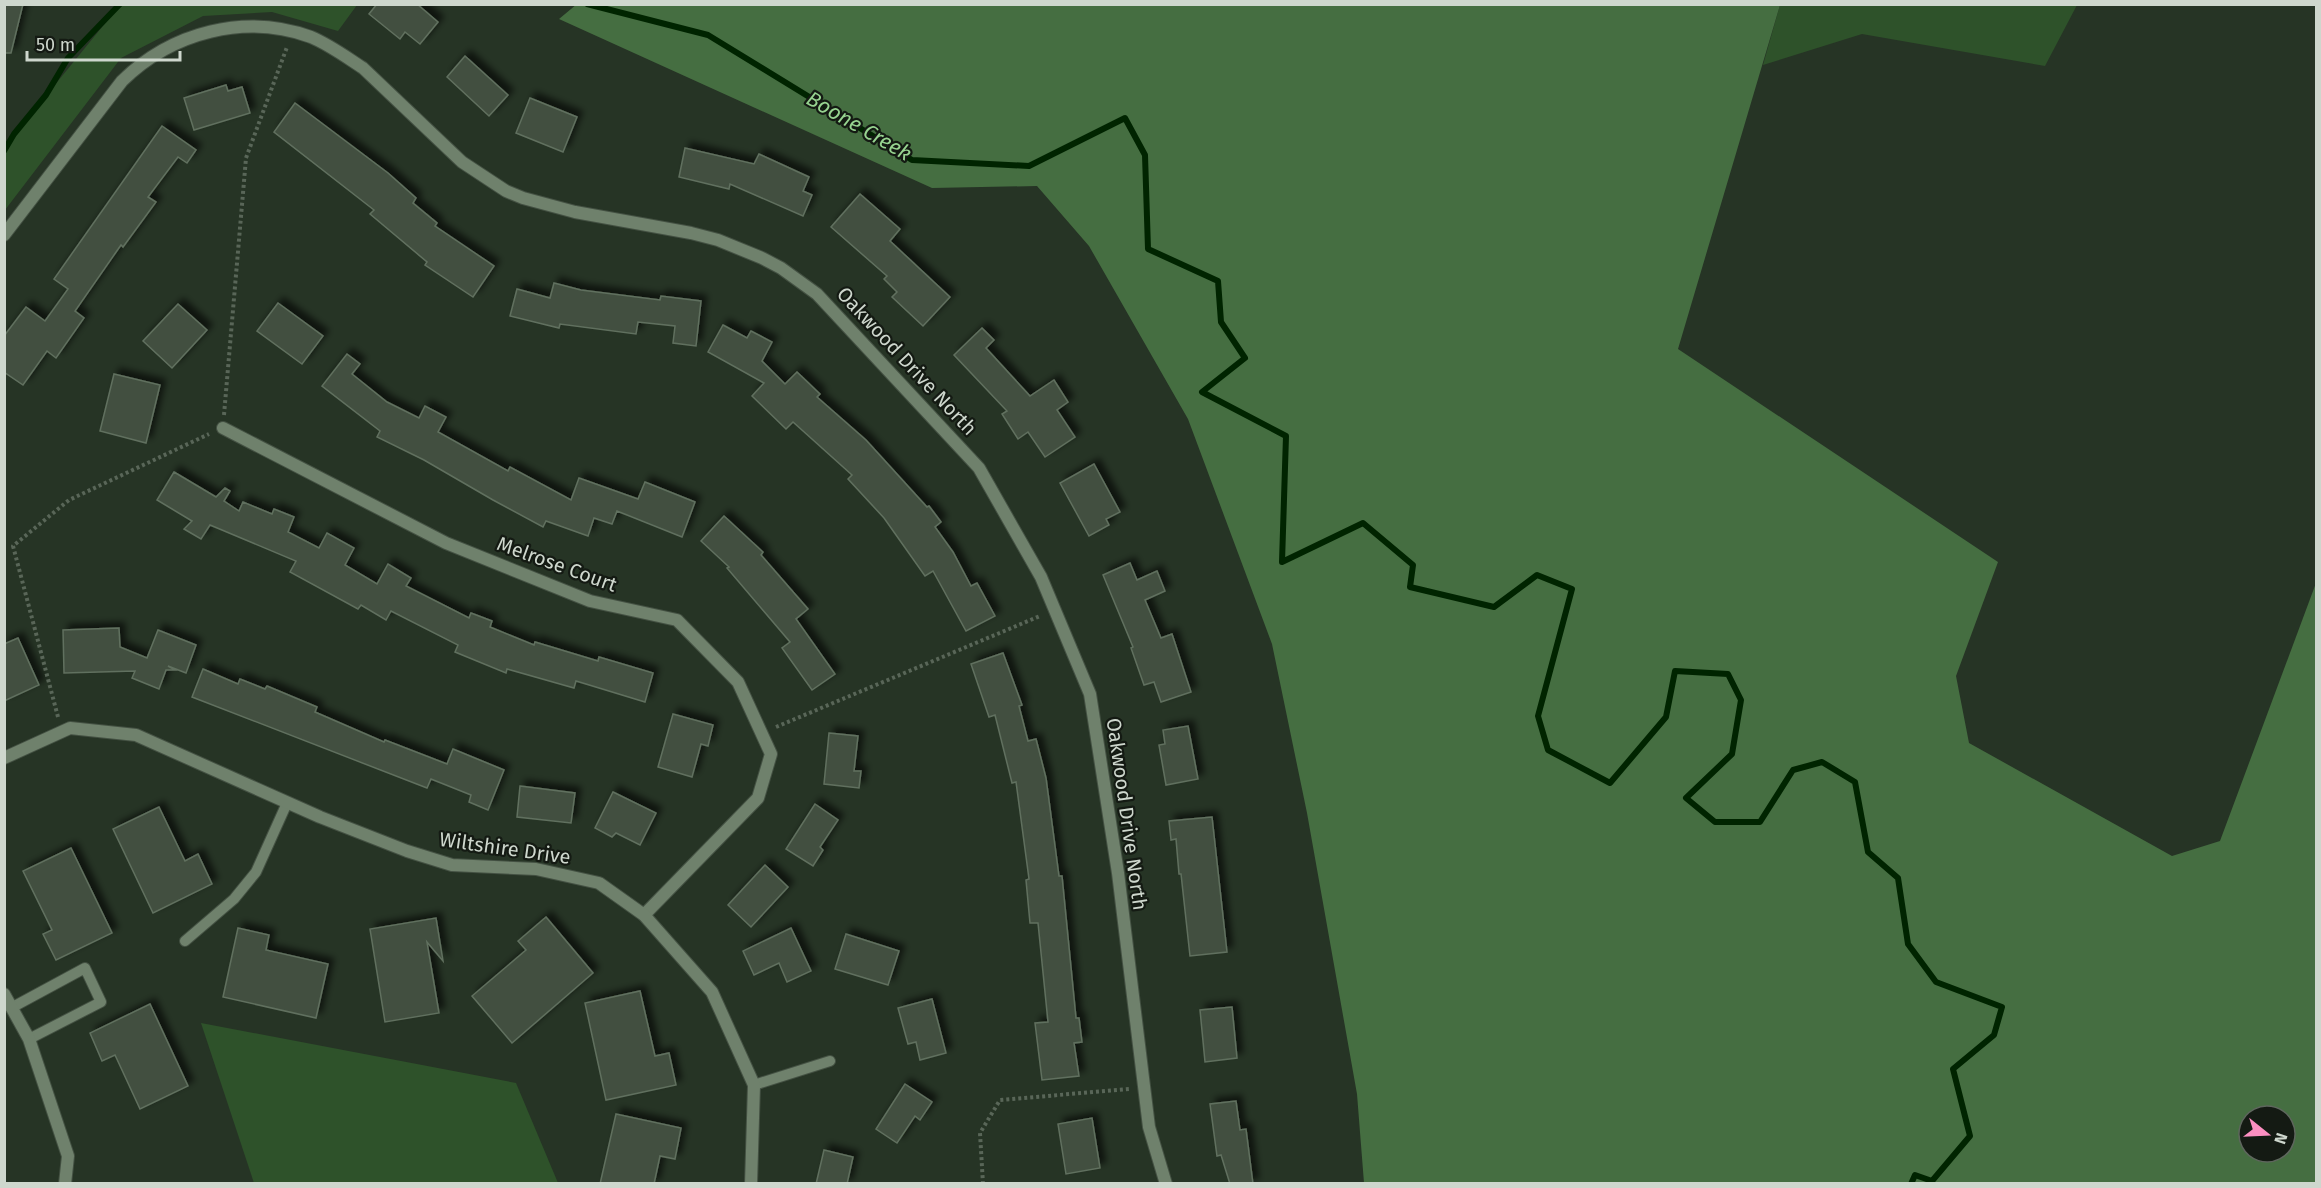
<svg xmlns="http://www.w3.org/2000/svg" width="2321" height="1188" font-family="'Fira Sans',sans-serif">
  <defs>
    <filter id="shadow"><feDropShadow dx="5.5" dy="-5.5" stdDeviation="3" flood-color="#0009"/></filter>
  </defs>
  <rect width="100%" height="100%" fill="#263425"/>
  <g fill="#2e522a">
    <path d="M 120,5 L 120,4 L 357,5 L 338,31 L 272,12 L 203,16 L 121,58 L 5,210 L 5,146 Z"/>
    <path d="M 1780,5 L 1780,4 L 2077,5 L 2045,66 L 1862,34 L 1763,65 Z"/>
    <path d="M 201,1023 L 516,1083 L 558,1183 L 254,1183 Z"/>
  </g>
  <path fill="#456e41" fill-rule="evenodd" d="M 577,4 L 1780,5 L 1678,349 L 1998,562 L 1956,676 L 1969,743 L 2172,856 L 2220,841 L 2316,583 L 2316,1183 L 1364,1183 L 1357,1094 L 1307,813 L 1272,644 L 1188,419 L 1089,246 L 1037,186 L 932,188 L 559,19 ZM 2249,1116 L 2285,1116 L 2285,1152 L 2249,1152 Z"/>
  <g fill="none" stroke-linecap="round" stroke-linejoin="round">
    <g stroke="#002400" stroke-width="6">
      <path d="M 587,4 L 708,35 L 912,160 L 1029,166 L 1125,118 L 1145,155 L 1148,249 L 1218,281 L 1221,322 L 1245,358 L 1202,392 L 1286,436 L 1282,562 L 1363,523 L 1413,565 L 1410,587 L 1494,607 L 1537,575 L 1572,589 L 1538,716 L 1548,750 L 1610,783 L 1666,717 L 1675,671 L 1728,674 L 1741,700 L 1732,754 L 1686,798 L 1715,822 L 1760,822 L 1793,770 L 1822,762 L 1855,782 L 1868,852 L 1898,878 L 1908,944 L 1936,982 L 2002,1007 L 1994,1035 L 1953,1069 L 1970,1136 L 1932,1181 L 1915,1175 L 1911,1184"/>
      <path d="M 4,151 L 14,134 L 46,95 L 68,58 L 120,4"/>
    </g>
  </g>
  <g fill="#425040" stroke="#61705f" stroke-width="1.5" filter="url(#shadow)">
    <path d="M 4,4 L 23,4 L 11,53 L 4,53 Z"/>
    <path d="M 377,4 L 417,4 L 438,22 L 420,44 L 405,32 L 400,39 L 369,14 Z"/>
    <path d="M 465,56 L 508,95 L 489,116 L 447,77 Z"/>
    <path d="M 226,85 L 228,91 L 242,87 L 250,113 L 194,130 L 184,98 Z"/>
    <path d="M 530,98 L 577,117 L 563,152 L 516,133 Z"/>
    <path d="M 295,103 L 388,173 L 416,198 L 413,203 L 437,223 L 435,226 L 494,266 L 473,297 L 425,265 L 427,262 L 370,214 L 374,210 L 274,132 Z"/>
    <path d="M 162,126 L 196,150 L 187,163 L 178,157 L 148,197 L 156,202 L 123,247 L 121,245 L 75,311 L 84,318 L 56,358 L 47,351 L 23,385 L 4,372 L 4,336 L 26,307 L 45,321 L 68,289 L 54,279 Z"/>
    <path d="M 685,148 L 754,164 L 759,154 L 809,177 L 803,191 L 812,195 L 803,216 L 730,184 L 729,189 L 679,177 Z"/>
    <path d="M 860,194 L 900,229 L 890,241 L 950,297 L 923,326 L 892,297 L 897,292 L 884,279 L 887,276 L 831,227 Z"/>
    <path d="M 554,283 L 581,290 L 660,300 L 661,296 L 701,301 L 696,346 L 673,343 L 675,326 L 638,322 L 636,334 L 560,324 L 559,328 L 510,316 L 517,289 L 550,298 Z"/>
    <path d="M 278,303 L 323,336 L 302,364 L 257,331 Z"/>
    <path d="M 178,304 L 207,330 L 172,368 L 143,341 Z"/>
    <path d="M 723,325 L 747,338 L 751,331 L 772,342 L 762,361 L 785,384 L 797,372 L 820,394 L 817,397 L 866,440 L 927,507 L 929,506 L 941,522 L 935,527 L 953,552 L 971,586 L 977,583 L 995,616 L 966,631 L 933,571 L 925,576 L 884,518 L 848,479 L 852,475 L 793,422 L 786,429 L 752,396 L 764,383 L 708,352 Z"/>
    <path d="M 982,328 L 994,340 L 986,348 L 1030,396 L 1054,380 L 1068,402 L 1057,410 L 1075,437 L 1045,457 L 1028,432 L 1018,439 L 1002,414 L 1007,411 L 954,355 Z"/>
    <path d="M 347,354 L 360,364 L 352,374 L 387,402 L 419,418 L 425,406 L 446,417 L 438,432 L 508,471 L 510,467 L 571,500 L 579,478 L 638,499 L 645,482 L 695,502 L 682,537 L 617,511 L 612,524 L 594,518 L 588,536 L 546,521 L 543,527 L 493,500 L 424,460 L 377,437 L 380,431 L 322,386 Z"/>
    <path d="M 114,374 L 160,385 L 146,443 L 100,431 Z"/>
    <path d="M 1094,464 L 1120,512 L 1106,519 L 1109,525 L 1089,536 L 1060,483 Z"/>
    <path d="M 174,472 L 216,497 L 225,488 L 230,491 L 224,501 L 239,511 L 243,502 L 272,514 L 274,509 L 294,517 L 288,532 L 319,548 L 327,533 L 354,548 L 345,565 L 377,584 L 388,564 L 411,578 L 406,586 L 469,618 L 471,613 L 492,621 L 490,627 L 534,645 L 535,642 L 598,661 L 599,657 L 653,673 L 645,702 L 576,681 L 574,688 L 507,669 L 506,673 L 455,652 L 458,645 L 391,611 L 386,620 L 361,605 L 358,609 L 290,572 L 296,561 L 210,525 L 201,539 L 184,529 L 192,521 L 157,500 Z"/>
    <path d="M 724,516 L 763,552 L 761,555 L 808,609 L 796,619 L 835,674 L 812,690 L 782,648 L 790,642 L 727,568 L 729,567 L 701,541 Z"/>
    <path d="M 1130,563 L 1137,580 L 1157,571 L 1165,591 L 1145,600 L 1161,638 L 1172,634 L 1191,692 L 1161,702 L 1154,682 L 1144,685 L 1131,648 L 1133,647 L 1103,575 Z"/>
    <path d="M 119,628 L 120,647 L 147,658 L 158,630 L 196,645 L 186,673 L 168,666 L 175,670 L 166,670 L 159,689 L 132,678 L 135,671 L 64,673 L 63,630 Z"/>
    <path d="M 18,638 L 39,685 L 4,701 L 4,644 Z"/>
    <path d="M 1003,653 L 1022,705 L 1019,706 L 1028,741 L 1036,739 L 1046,778 L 1059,876 L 1062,876 L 1076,1018 L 1079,1018 L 1082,1042 L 1074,1043 L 1079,1076 L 1042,1080 L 1035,1023 L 1048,1022 L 1038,923 L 1030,923 L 1026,880 L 1029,879 L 1016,782 L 1012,783 L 995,715 L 989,717 L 971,664 Z"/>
    <path d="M 203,669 L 238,684 L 240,679 L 265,689 L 267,686 L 317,707 L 315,712 L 384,742 L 385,740 L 447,764 L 453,749 L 504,770 L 488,810 L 469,802 L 471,795 L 431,779 L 427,788 L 192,697 Z"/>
    <path d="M 673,714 L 713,725 L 708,746 L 701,744 L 692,777 L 658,767 Z"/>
    <path d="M 1188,726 L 1198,779 L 1166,785 L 1159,745 L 1165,744 L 1163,730 Z"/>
    <path d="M 829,733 L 858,736 L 854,771 L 861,771 L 859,788 L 824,784 Z"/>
    <path d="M 520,786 L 575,793 L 571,823 L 517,817 Z"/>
    <path d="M 613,792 L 656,813 L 640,845 L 616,833 L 612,837 L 595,828 Z"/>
    <path d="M 815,804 L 838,820 L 820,847 L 823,850 L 813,866 L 786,849 Z"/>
    <path d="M 159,807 L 185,861 L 198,854 L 212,884 L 153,913 L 113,829 Z"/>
    <path d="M 1212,817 L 1227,952 L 1190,956 L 1181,874 L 1179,874 L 1176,839 L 1171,840 L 1169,821 Z"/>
    <path d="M 71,848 L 112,933 L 56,960 L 43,934 L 52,930 L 23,871 Z"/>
    <path d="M 765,865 L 788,887 L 751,927 L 728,905 Z"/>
    <path d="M 546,917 L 593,973 L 512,1043 L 472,996 L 526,950 L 518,941 Z"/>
    <path d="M 436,918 L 443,961 L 427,942 L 439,1013 L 385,1022 L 370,929 Z"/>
    <path d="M 238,928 L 269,935 L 266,950 L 328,964 L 316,1018 L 223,997 Z"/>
    <path d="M 791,928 L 811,971 L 787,982 L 779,963 L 754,975 L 743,951 Z"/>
    <path d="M 846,934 L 899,951 L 888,985 L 835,969 Z"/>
    <path d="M 640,991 L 655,1056 L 669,1053 L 676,1085 L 606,1100 L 585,1003 Z"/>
    <path d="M 932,999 L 946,1053 L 920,1060 L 916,1042 L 908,1044 L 898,1008 Z"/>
    <path d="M 150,1004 L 188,1086 L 140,1109 L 115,1055 L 102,1061 L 90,1033 Z"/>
    <path d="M 1232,1007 L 1237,1058 L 1205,1062 L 1200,1010 Z"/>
    <path d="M 905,1084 L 932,1102 L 920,1120 L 915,1116 L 897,1143 L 876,1129 Z"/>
    <path d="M 1236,1101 L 1240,1130 L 1246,1129 L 1253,1184 L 1230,1184 L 1221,1155 L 1217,1156 L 1210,1104 Z"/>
    <path d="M 616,1114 L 681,1128 L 675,1159 L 660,1156 L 654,1184 L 600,1184 Z"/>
    <path d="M 1092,1118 L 1100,1168 L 1066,1174 L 1058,1124 Z"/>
    <path d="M 824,1150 L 853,1157 L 847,1184 L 816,1184 Z"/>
  </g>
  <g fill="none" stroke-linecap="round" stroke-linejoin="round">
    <defs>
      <g id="service">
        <path d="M 185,941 L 234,899 L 256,872 L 287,803"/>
        <path d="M 11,1008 L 85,968 L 101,1002 L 29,1039"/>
        <path d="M 754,1085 L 830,1061"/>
      </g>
      <g id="minor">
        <path d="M 4,235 L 122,81 C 172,32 245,13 311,37 C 330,45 346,57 363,68 L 462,162 L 506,191 L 523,198 L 575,212 L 691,233 L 718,240 L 762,258 L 781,268 L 817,294 L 979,468 L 1041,577 L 1090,694 L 1118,873 L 1149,1127 L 1166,1184"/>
        <path d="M 223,428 L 446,543 L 590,601 L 677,620 L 738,682 L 771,754 L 758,798 L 644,915"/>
        <path d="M 4,758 L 70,728 L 136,735 L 320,817 L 407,851 L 452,865 L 536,869 L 599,883 L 644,915 L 712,992 L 754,1085 L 751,1184"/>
        <path d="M 4,994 L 29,1039 L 68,1156 L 65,1184"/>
      </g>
    </defs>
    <use href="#service" stroke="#445143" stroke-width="12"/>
    <use href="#minor" stroke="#445143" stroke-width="14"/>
    <g stroke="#596658" stroke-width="4" stroke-dasharray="3 3" stroke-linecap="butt">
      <path d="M 224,415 L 246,158 L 287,47"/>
      <path d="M 58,717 L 13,546 L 69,500 L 209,434"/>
      <path d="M 776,727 L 1040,616"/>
      <path d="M 983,1184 L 980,1133 L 1000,1100 L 1129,1089"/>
    </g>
    <use href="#service" stroke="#6f816c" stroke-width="10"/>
    <use href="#minor" stroke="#6f816c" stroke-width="12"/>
  </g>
  <g text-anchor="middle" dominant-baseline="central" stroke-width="4.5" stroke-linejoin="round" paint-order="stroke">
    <g font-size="20" fill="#ced7cd" stroke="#141a13">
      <text transform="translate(907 361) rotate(47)">Oakwood Drive North</text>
      <text transform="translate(557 564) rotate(20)">Melrose Court</text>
      <text transform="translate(1127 814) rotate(82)">Oakwood Drive North</text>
      <text transform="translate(505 848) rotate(8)">Wiltshire Drive</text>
    </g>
    <g font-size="21" font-style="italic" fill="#97d490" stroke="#141a13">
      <text transform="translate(859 126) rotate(30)">Boone Creek</text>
    </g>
  </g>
  <rect width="2321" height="1188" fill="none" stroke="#ced7cd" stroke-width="12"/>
  <g transform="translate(2267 1134) rotate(108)"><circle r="28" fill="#141a13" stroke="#5e665d" stroke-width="1.5"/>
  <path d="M0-4.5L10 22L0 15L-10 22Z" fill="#fc8fc1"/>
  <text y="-9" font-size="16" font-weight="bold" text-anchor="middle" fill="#ced7cd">N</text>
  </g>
  <path d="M27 51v9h153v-9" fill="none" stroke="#ced7cd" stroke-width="3"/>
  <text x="36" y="51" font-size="18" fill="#ced7cd" stroke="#141a13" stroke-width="4.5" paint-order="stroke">50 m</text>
</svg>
